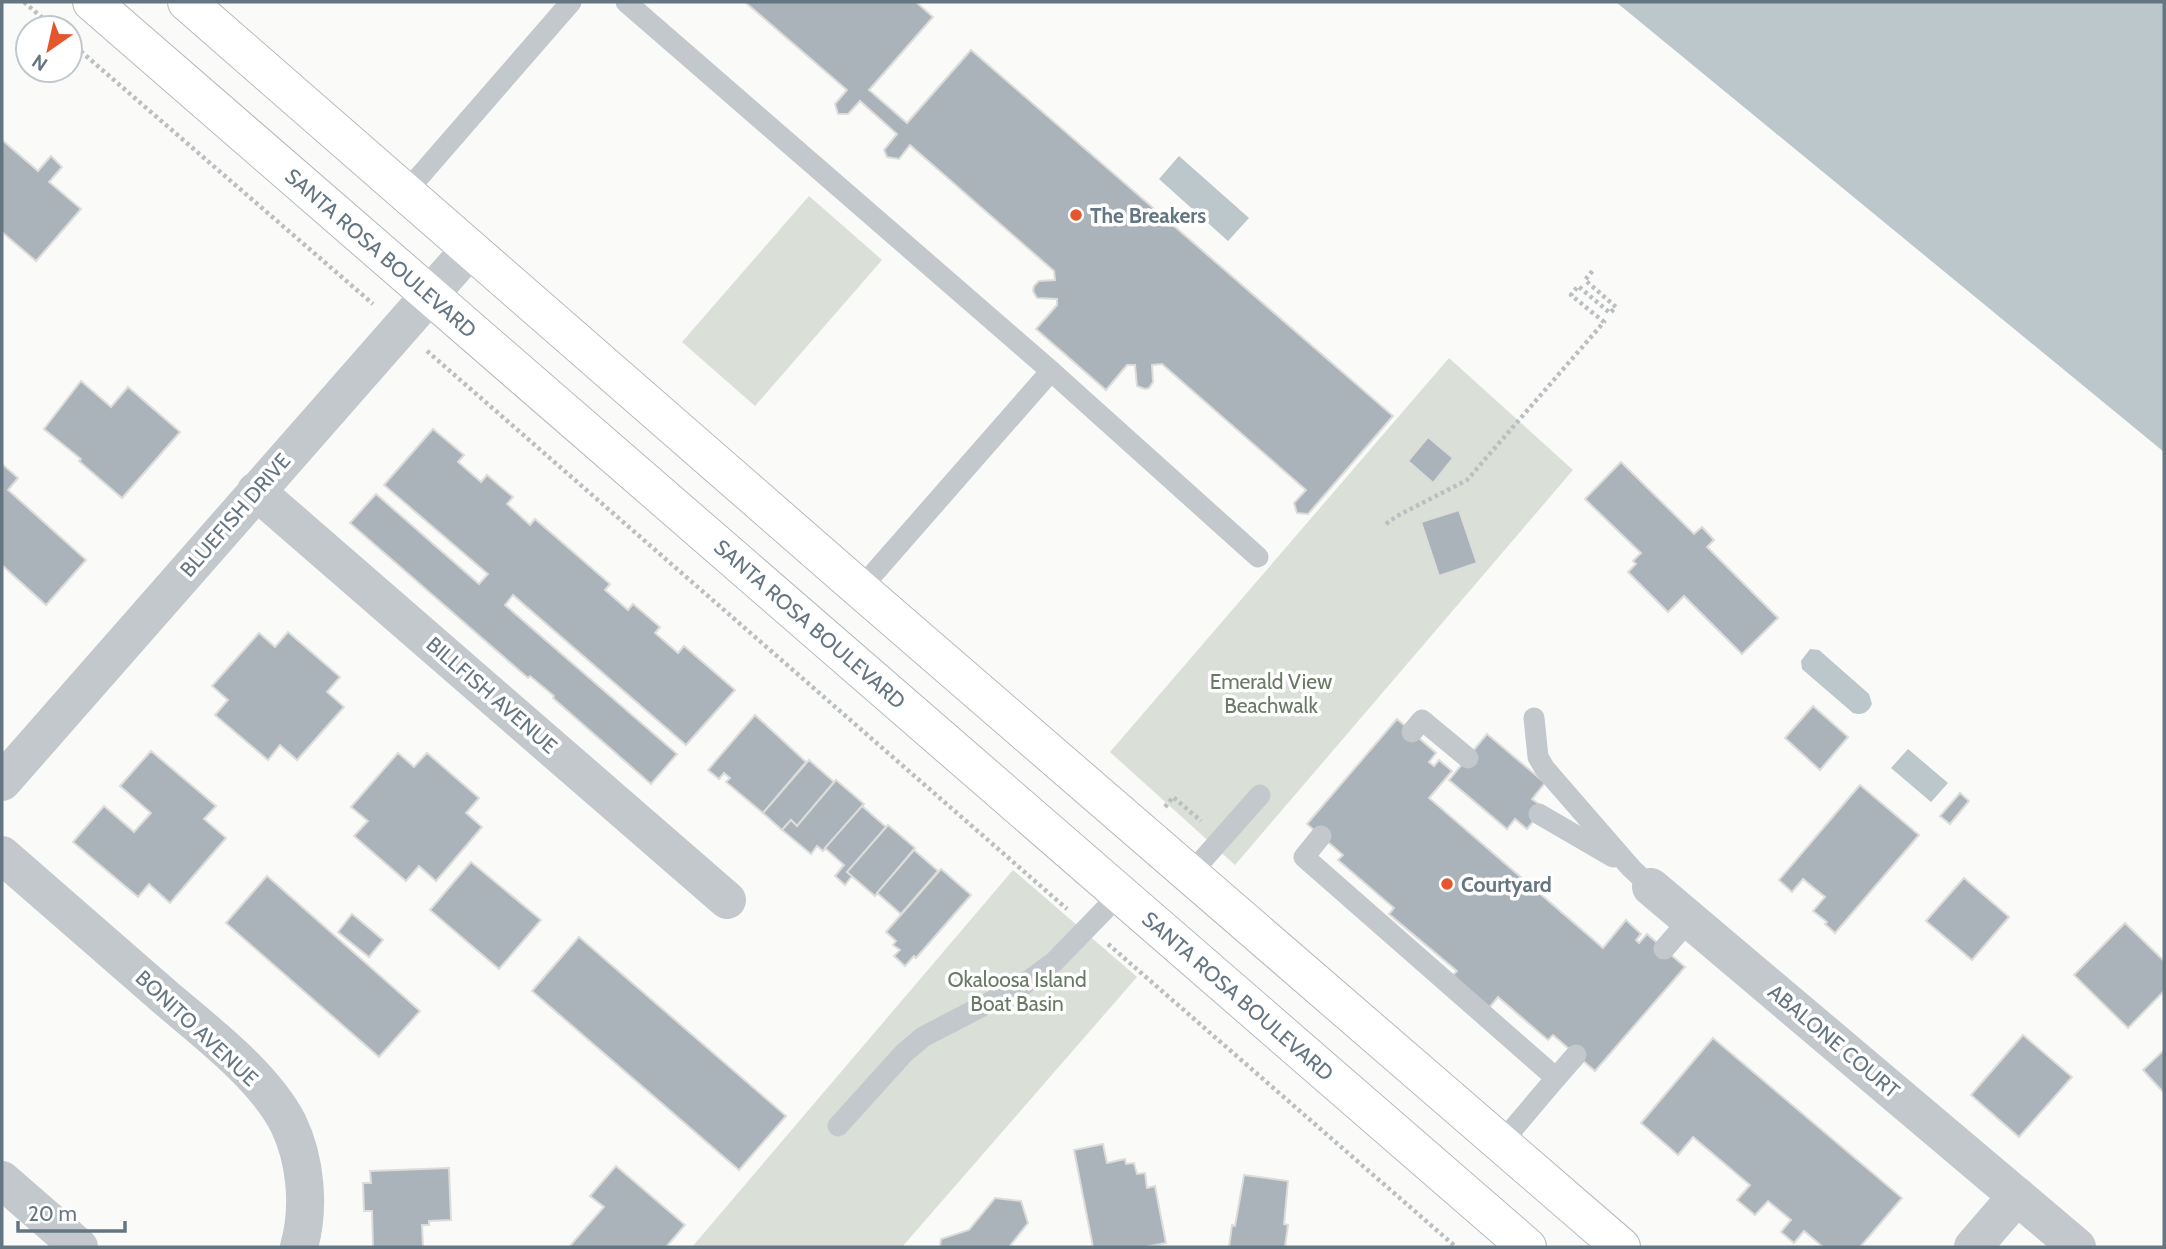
<svg xmlns="http://www.w3.org/2000/svg" width="2166" height="1249" font-family="Cabin,sans-serif">
  <rect width="100%" height="100%" fill="#fafaf8"/>
  <g fill="#dadfd7">
    <path d="M 809,196 L 882,260 L 755,406 L 682,342 Z"/>
    <path d="M 1449,358 L 1573,470 L 1235,865 L 1110,752 Z"/>
    <path d="M 1013,870 L 1137,977 L 902,1247 L 692,1247 Z"/>
  </g>
  <g fill="#bbc7cb">
    <path d="M 1616,2 L 2164,2 L 2164,452 Z"/>
    <path d="M 1179,156 L 1249,218 L 1228,241 L 1159,179 Z"/>
    <path d="M 1810,649 L 1819,650 L 1869,694 L 1872,704 C 1868,712 1863,716 1853,713 L 1802,669 L 1801,661 Z"/>
    <path d="M 1908,749 L 1948,783 L 1931,802 L 1891,768 Z"/>
  </g>
  <g fill="#aab3b9" stroke="#dcdcda" stroke-width="2">
    <path d="M 745,2 L 916,2 L 933,17 L 869,90 L 907,123 L 971,50 L 1393,416 L 1308,514 L 1297,513 L 1294,503 L 1306,490 L 1162,364 L 1152,365 L 1153,382 L 1149,388 L 1145,389 L 1137,386 L 1135,365 L 1127,365 L 1106,390 L 1036,329 L 1057,305 L 1057,299 L 1037,298 L 1033,291 L 1034,286 L 1039,281 L 1055,280 L 1054,271 L 910,145 L 899,159 L 887,157 L 884,150 L 897,134 L 860,101 L 848,114 L 838,114 L 835,104 L 847,90 Z"/>
    <path d="M 2,140 L 38,171 L 51,156 L 62,167 L 49,182 L 81,209 L 36,261 L 2,232 Z"/>
    <path d="M 81,381 L 111,407 L 128,387 L 180,432 L 122,498 L 79,461 L 81,459 L 44,429 Z"/>
    <path d="M 433,429 L 464,455 L 458,462 L 481,482 L 487,475 L 513,497 L 507,504 L 530,525 L 535,519 L 610,584 L 605,590 L 628,610 L 633,604 L 660,627 L 655,633 L 678,653 L 684,646 L 735,690 L 686,745 L 513,595 L 505,605 L 677,754 L 651,784 L 553,698 L 554,696 L 530,676 L 528,678 L 350,523 L 376,494 L 479,584 L 488,574 L 384,485 Z"/>
    <path d="M 1428,437 L 1453,458 L 1433,483 L 1408,461 Z"/>
    <path d="M 1621,462 L 1694,534 L 1702,527 L 1714,540 L 1707,547 L 1778,618 L 1742,654 L 1684,596 L 1668,612 L 1628,572 L 1636,564 L 1633,561 L 1641,553 L 1585,499 Z"/>
    <path d="M 2,464 L 18,478 L 8,490 L 86,560 L 46,605 L 2,565 Z"/>
    <path d="M 1459,510 L 1477,563 L 1439,576 L 1421,522 Z"/>
    <path d="M 288,632 L 340,677 L 327,692 L 344,707 L 297,760 L 280,745 L 268,760 L 215,715 L 228,700 L 212,686 L 259,633 L 275,647 Z"/>
    <path d="M 1813,706 L 1848,737 L 1820,770 L 1785,738 Z"/>
    <path d="M 755,715 L 806,762 L 763,813 L 726,782 L 730,778 L 724,773 L 719,779 L 708,770 Z"/>
    <path d="M 1397,719 L 1436,753 L 1429,762 L 1434,766 L 1439,760 L 1452,771 L 1429,798 L 1603,948 L 1626,920 L 1641,934 L 1636,940 L 1639,943 L 1647,934 L 1685,967 L 1595,1071 L 1553,1035 L 1548,1040 L 1498,997 L 1488,1009 L 1451,977 L 1457,971 L 1389,914 L 1394,908 L 1338,860 L 1343,855 L 1307,824 Z"/>
    <path d="M 1487,734 L 1545,783 L 1532,799 L 1544,808 L 1527,829 L 1515,819 L 1507,829 L 1449,780 Z"/>
    <path d="M 151,751 L 216,806 L 204,819 L 226,838 L 170,903 L 149,884 L 138,897 L 73,842 L 104,806 L 134,832 L 151,813 L 120,786 Z"/>
    <path d="M 398,753 L 414,767 L 427,753 L 479,798 L 466,813 L 482,827 L 436,881 L 419,866 L 406,881 L 354,836 L 368,821 L 351,807 Z"/>
    <path d="M 809,760 L 834,782 L 797,826 L 791,820 L 782,830 L 763,813 Z"/>
    <path d="M 836,780 L 864,804 L 823,851 L 817,846 L 811,854 L 782,830 L 791,820 L 797,826 Z"/>
    <path d="M 1860,785 L 1919,835 L 1835,933 L 1825,924 L 1827,922 L 1813,911 L 1825,897 L 1803,879 L 1792,892 L 1779,880 Z"/>
    <path d="M 1960,793 L 1969,801 L 1950,824 L 1940,816 Z"/>
    <path d="M 862,806 L 886,827 L 849,870 L 847,872 L 852,876 L 845,885 L 835,876 L 844,865 L 825,848 Z"/>
    <path d="M 888,825 L 915,848 L 875,896 L 847,872 Z"/>
    <path d="M 914,850 L 938,871 L 901,914 L 877,893 Z"/>
    <path d="M 471,862 L 541,920 L 499,969 L 430,910 Z"/>
    <path d="M 941,869 L 971,895 L 916,958 L 914,956 L 905,966 L 894,956 L 900,950 L 893,945 L 896,941 L 886,932 Z"/>
    <path d="M 267,876 L 420,1011 L 379,1057 L 226,923 Z"/>
    <path d="M 1964,878 L 2009,917 L 1972,960 L 1926,921 Z"/>
    <path d="M 352,914 L 383,940 L 369,957 L 338,932 Z"/>
    <path d="M 2125,923 L 2164,961 L 2164,991 L 2128,1028 L 2074,975 Z"/>
    <path d="M 579,937 L 786,1116 L 739,1170 L 532,991 Z"/>
    <path d="M 2023,1035 L 2072,1077 L 2019,1137 L 1971,1095 Z"/>
    <path d="M 1713,1038 L 1902,1198 L 1860,1247 L 1823,1247 L 1804,1231 L 1794,1243 L 1781,1232 L 1791,1220 L 1768,1201 L 1755,1215 L 1737,1200 L 1750,1185 L 1693,1137 L 1678,1155 L 1641,1123 Z"/>
    <path d="M 2164,1050 L 2164,1093 L 2143,1070 Z"/>
    <path d="M 1103,1144 L 1107,1163 L 1125,1159 L 1126,1164 L 1134,1163 L 1137,1174 L 1145,1173 L 1147,1188 L 1155,1186 L 1166,1243 L 1145,1247 L 1093,1247 L 1074,1150 Z"/>
    <path d="M 616,1166 L 685,1225 L 666,1247 L 569,1247 L 604,1207 L 590,1196 Z"/>
    <path d="M 449,1168 L 451,1220 L 429,1221 L 429,1225 L 422,1225 L 423,1247 L 373,1247 L 372,1211 L 364,1211 L 363,1183 L 371,1183 L 370,1171 Z"/>
    <path d="M 1244,1175 L 1288,1181 L 1284,1224 L 1288,1225 L 1285,1247 L 1229,1247 L 1232,1225 L 1235,1226 Z"/>
    <path d="M 995,1198 L 1021,1201 L 1028,1223 L 1009,1247 L 940,1247 L 941,1239 L 969,1230 Z"/>
  </g>
  <g fill="none" stroke-linecap="round" stroke-linejoin="round">
    <defs>
      <g id="secondary">
        <path d="M 92,2 L 1527,1247"/>
        <path d="M 187,2 L 860,589 L 1621,1247"/>
      </g>
    </defs>
    <use href="#secondary" stroke="#b3babf" stroke-width="40"/>
    <g stroke="#bbbfc2" stroke-width="4.5" stroke-dasharray="3.5 3.5" stroke-linecap="butt">
      <path d="M 24,2 L 54,28"/>
      <path d="M 70,42 L 373,304"/>
      <path d="M 427,351 L 1067,909"/>
      <path d="M 1386,524 L 1397,516 L 1467,480 L 1604,322 L 1571,295 L 1578,286 L 1610,313 L 1616,307 L 1585,280 L 1594,269"/>
      <path d="M 1165,807 L 1173,797 L 1201,821"/>
      <path d="M 1108,944 L 1456,1247"/>
    </g>
    <g stroke="#c3c8cc" stroke-width="21">
      <path d="M 626,2 L 1051,371 L 860,589"/>
      <path d="M 406,192 L 571,2"/>
      <path d="M 1051,371 L 1258,557"/>
      <path d="M 1534,718 L 1538,757 L 1545,769 L 1631,868 L 1651,887"/>
      <path d="M 1412,732 L 1422,720 L 1468,758"/>
      <path d="M 1539,814 L 1613,857"/>
      <path d="M 1321,836 L 1304,857 L 1556,1078 L 1501,1143"/>
      <path d="M 1191,873 L 1260,795"/>
      <path d="M 1664,949 L 1690,919"/>
      <path d="M 1556,1078 L 1576,1055"/>
      <path d="M 838,1126 L 904,1053 L 923,1037 L 1023,985 L 1054,962 L 1120,894"/>
    </g>
    <g stroke="#c3c8cc" stroke-width="38">
      <path d="M 256,491 L 727,900"/>
      <path d="M 2,782 L 470,249"/>
      <path d="M 2,855 C 57,903 111,950 166,998 C 206,1032 264,1076 288,1123 C 306,1160 310,1208 299,1247"/>
      <path d="M 1651,887 L 2077,1247"/>
      <path d="M 2,1180 L 79,1247"/>
      <path d="M 1973,1247 L 2017,1196"/>
    </g>
    <use href="#secondary" stroke="#fff" stroke-width="38"/>
  </g>
  <g fill="#e4572e" stroke="#fff" stroke-width="2.5">
    <circle cx="1076" cy="215" r="7"/>
    <circle cx="1447" cy="884" r="7"/>
  </g>
  <g text-anchor="middle" dominant-baseline="central" stroke-width="7" stroke-linejoin="round" paint-order="stroke">
    <g font-size="21" font-weight="bold" fill="#657683" stroke="#fff" text-anchor="start">
      <text x="1090" y="215">The Breakers</text>
      <text x="1461" y="884">Courtyard</text>
    </g>
    <g font-size="21" fill="#657683" stroke="#fff">
      <text transform="translate(381 253) rotate(41)">SANTA ROSA BOULEVARD</text>
      <text transform="translate(235 515) rotate(-49)">BLUEFISH DRIVE</text>
      <text transform="translate(810 624) rotate(41)">SANTA ROSA BOULEVARD</text>
      <text transform="translate(492 695) rotate(41)">BILLFISH AVENUE</text>
      <text transform="translate(1238 996) rotate(41)">SANTA ROSA BOULEVARD</text>
      <text transform="translate(197 1028) rotate(43)">BONITO AVENUE</text>
      <text transform="translate(1834 1041) rotate(40)">ABALONE COURT</text>
    </g>
    <g font-size="21" fill="#687a64" stroke="#fff">
      <text x="1271" y="681">Emerald View<tspan x="1271" dy="24">Beachwalk</tspan></text>
      <text x="1017" y="979">Okaloosa Island<tspan x="1017" dy="24">Boat Basin</tspan></text>
    </g>
  </g>
  <rect width="2166" height="1249" fill="none" stroke="#657683" stroke-width="7"/>
  <g transform="translate(49 49) rotate(214)"><circle r="33" fill="#ffffff" stroke="#c1c8cd" stroke-width="2"/>
  <path d="M0-5L12 26L0 18L-12 26Z" fill="#e4572e"/>
  <text y="-10" font-size="19" font-weight="bold" text-anchor="middle" fill="#657683">N</text>
  </g>
  <path d="M18 1221v10h107v-10" fill="none" stroke="#657683" stroke-width="3.5"/>
  <text x="28" y="1221" font-size="21" fill="#657683" stroke="#ffffff" stroke-width="5" paint-order="stroke">20 m</text>
</svg>
